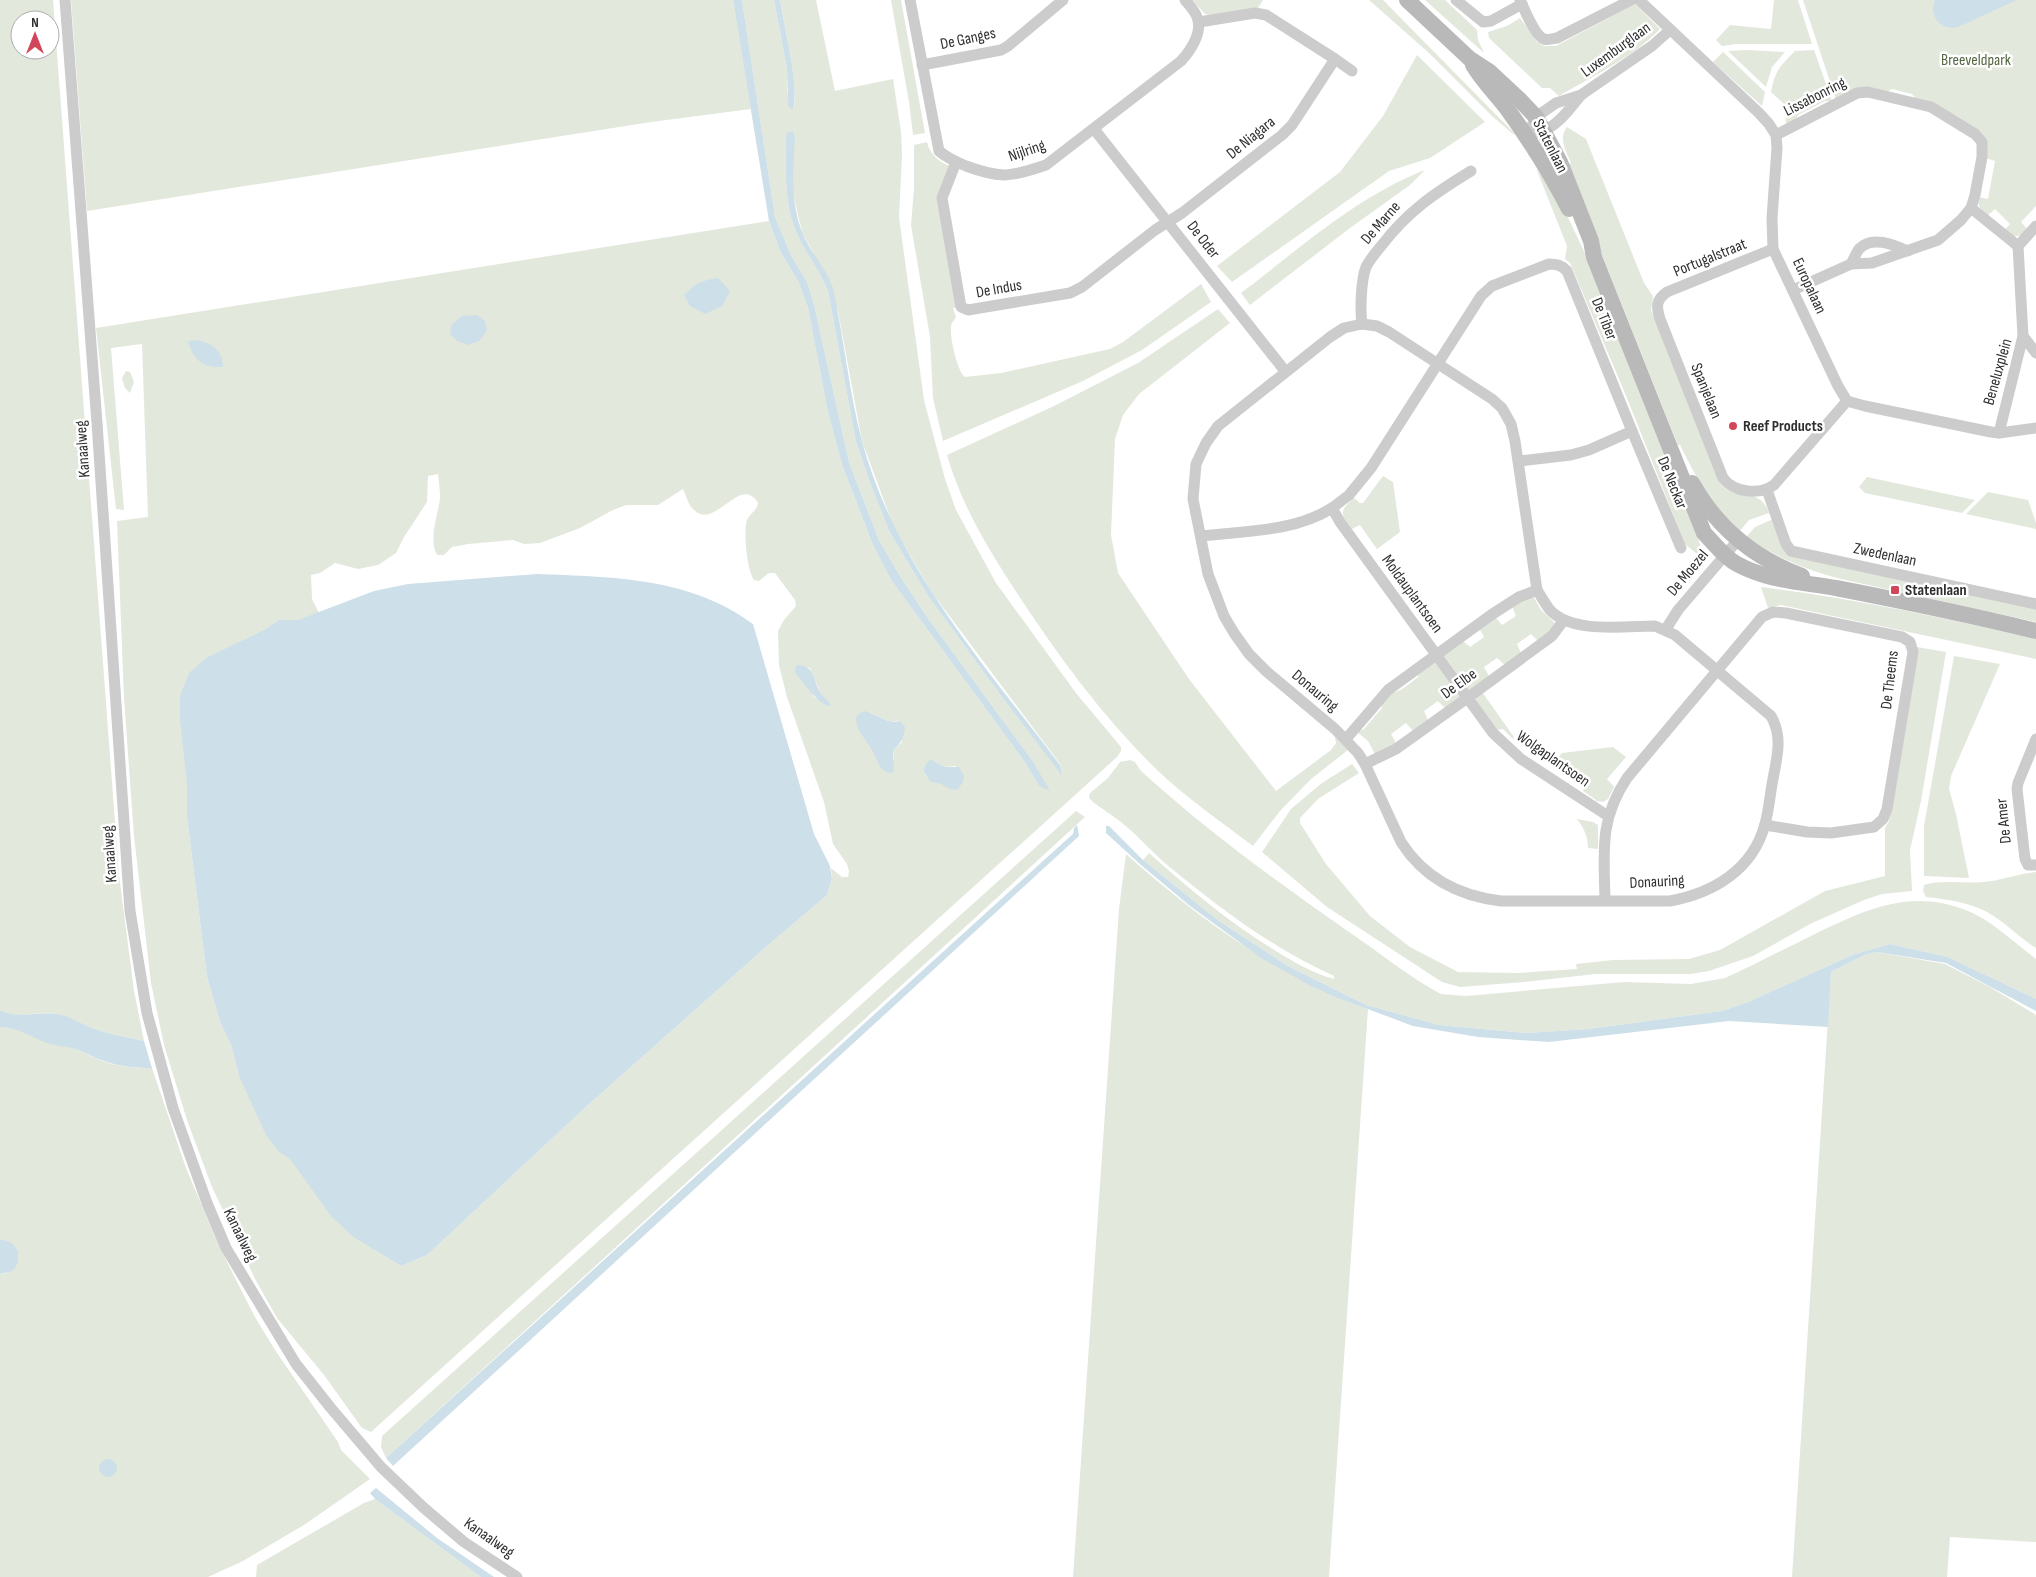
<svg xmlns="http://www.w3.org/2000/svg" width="2036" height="1577" font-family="'Sofia Sans Condensed',sans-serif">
  <rect width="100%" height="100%" fill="#fff"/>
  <g fill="#e3e8dc" fill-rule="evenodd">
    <path d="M 0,0 L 53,0 L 119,875 L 134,991 L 144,1041 C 127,1037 109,1034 92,1028 C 80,1023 70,1017 57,1014 C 38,1010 17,1021 0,1010 ZM 20,20 L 50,20 L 50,50 L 20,50 Z"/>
    <path d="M 71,0 L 733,0 L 751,109 L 651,122 L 87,211 Z"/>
    <path d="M 742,0 L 774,0 L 787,69 L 787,92 L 793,110 C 800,92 784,22 780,0 L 816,0 L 835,91 L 893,79 L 901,132 L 902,155 L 899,217 L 924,400 L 945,479 L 956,510 L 996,583 L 1076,693 L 1121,747 L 1121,751 L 1117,757 L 371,1432 L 362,1428 L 324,1375 L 277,1318 L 255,1279 L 212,1187 L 187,1120 L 164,1045 L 151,983 L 134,836 L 124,698 L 117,521 L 148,517 L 142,344 L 111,348 L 124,510 L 116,509 L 96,328 L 769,221 L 780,251 L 799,283 L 808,308 L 827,408 L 842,465 L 873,545 L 891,580 L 1024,761 L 1039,786 L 1032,760 L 927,617 L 900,576 L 879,540 L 849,462 L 814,304 L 807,282 L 791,255 L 775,217 ZM 789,132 L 793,191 L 798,216 L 803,234 L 813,252 L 838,311 L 862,441 L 894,528 L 933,594 L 1060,764 L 1063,776 L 999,693 L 928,596 L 889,531 L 872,488 L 856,442 L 828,291 C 820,271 806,254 797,234 C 783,203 786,168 786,136 ZM 457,321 L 468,345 L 451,325 ZM 438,474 C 439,482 440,490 440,498 C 438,516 428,538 437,555 L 444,555 L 452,547 L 468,544 L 513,540 L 524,544 L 540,543 L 580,528 L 613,510 L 626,505 L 658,505 L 683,489 C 686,495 688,505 694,510 C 715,531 740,473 758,503 C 757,511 750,513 747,520 C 743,530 747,571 754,580 L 759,581 L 769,573 L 775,573 L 795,600 L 796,606 L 784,620 L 778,631 L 779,665 L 787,697 L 824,802 L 833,844 L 847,864 L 849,871 L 848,877 L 842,877 L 831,868 L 832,879 L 827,895 L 767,946 L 587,1106 L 427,1255 L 401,1266 L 375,1250 L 303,1176 L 290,1158 L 239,1076 L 231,1045 L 220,1022 L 207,977 L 187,817 L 187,783 L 262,631 L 279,620 L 298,620 L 319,613 L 312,599 L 311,575 L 320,573 L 335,563 L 358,569 L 378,565 L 396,553 L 404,537 L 427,502 L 428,476 ZM 799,665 L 810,668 L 820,692 L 831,705 L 814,697 L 809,687 L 796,672 ZM 866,711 L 888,721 L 897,721 L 902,742 L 893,751 L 894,759 L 874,754 ZM 932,760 L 945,767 L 956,766 L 942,783 L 926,776 L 923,771 L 925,765 Z"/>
    <path d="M 891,0 L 901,0 L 925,133 L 913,135 L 909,102 Z"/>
    <path d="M 1192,0 L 1263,0 L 1258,8 L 1210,15 L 1205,14 Z"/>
    <path d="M 1369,0 L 1383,0 L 1516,135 L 1512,133 L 1493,117 L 1428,52 Z"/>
    <path d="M 1425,0 L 1445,0 L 1477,30 L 1478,40 L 1484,53 Z"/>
    <path d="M 1774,0 L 1798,0 L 1812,44 L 1736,44 L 1722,46 L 1716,40 L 1730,25 L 1771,29 Z"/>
    <path d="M 1803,0 L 2036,0 L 2036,206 L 2021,222 L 2028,230 C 2018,238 2014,238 2004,231 L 2010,224 L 1995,209 L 1987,216 C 1981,210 1977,207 1979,197 L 1988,199 L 1995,161 L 1986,158 L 1987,147 L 1916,99 L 1912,94 L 1892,89 L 1887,92 L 1836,100 Z"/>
    <path d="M 1635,4 L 1660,29 C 1636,55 1590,78 1559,96 L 1550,88 L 1542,88 L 1489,38 L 1488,32 L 1507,26 L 1520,18 L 1536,41 L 1544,46 L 1556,46 Z"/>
    <path d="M 1746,50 L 1785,52 L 1772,67 L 1766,87 L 1728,51 Z"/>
    <path d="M 1814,50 L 1832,101 L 1825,101 L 1798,115 L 1796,121 L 1786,126 L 1785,105 L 1771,92 C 1775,71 1780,66 1795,51 Z"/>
    <path d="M 1723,52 L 1765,92 L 1762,106 L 1713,62 Z"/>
    <path d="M 1417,55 L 1485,122 L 1430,158 L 1389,171 L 1232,282 L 1217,266 L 1340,172 L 1383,116 Z"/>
    <path d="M 1567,127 L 1586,139 L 1644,283 L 1653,296 L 1651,310 L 1720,483 C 1734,503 1760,485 1769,513 L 1749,520 L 1739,532 C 1712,508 1696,477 1680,445 L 1678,445 L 1574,185 L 1567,165 L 1571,163 C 1566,151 1558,139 1567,127 Z"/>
    <path d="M 927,142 C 929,153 940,163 950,166 L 938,194 L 959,307 L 953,308 L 956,317 C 954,320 951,324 951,327 C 950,338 957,371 965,377 L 1001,373 L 1110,349 L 1123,342 L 1201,284 L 1211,302 L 1142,350 L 1083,381 L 943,441 L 933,398 L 930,337 L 911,225 L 914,188 L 914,145 Z"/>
    <path d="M 1536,168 L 1565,211 L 1591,266 L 1686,505 L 1700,544 L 1702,558 L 1685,544 L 1627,398 L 1570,263 L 1565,259 L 1567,246 Z"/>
    <path d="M 1425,170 L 1410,185 L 1350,228 L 1250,305 L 1241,293 C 1299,249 1356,197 1425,170 Z"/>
    <path d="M 1218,309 L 1230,323 L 1139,394 L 1123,415 L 1115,439 L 1111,535 L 1118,573 L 1189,679 L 1276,791 L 1331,750 L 1336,743 L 1335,737 L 1348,750 L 1311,779 L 1280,811 L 1253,846 C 1220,821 1185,797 1155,768 C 1101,715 1056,653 1015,590 C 987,547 961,504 947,455 L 1054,406 L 1138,363 Z"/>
    <path d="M 126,371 L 130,372 L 134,382 L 130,393 L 125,388 L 122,378 Z"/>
    <path d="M 1383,476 L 1393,482 L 1400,532 L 1377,549 L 1360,525 L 1352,529 C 1340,514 1339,511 1354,498 L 1360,503 L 1363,503 Z"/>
    <path d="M 1867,477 L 1975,500 L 1962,513 L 1865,493 L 1859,487 Z"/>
    <path d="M 1988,492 L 2028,500 L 2036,523 L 2036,529 L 1966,514 Z"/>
    <path d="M 1773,519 L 1783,545 L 2036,606 L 2036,622 L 1841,579 C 1806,570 1776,557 1746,537 L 1755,527 Z"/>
    <path d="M 1761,587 C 1853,598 1945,618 2036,639 L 2036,659 L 1781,605 L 1768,608 Z"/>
    <path d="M 1533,596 L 1541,610 L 1555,623 L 1549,633 L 1538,641 L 1531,634 L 1517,644 L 1521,653 L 1505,665 L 1497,658 L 1484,667 L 1489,676 L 1469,691 L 1443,654 L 1462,640 L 1470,647 L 1484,637 L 1479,628 L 1495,617 L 1502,625 L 1516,616 L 1512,606 Z"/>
    <path d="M 1917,647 L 1946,652 L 1921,801 L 1910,850 L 1912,891 L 1882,894 L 1864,900 L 1812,923 L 1753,956 L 1709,971 L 1691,974 L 1595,974 L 1524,982 L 1460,987 L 1442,982 L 1327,907 L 1262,852 L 1291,809 L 1322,783 L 1352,764 L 1359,773 L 1318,799 L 1300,818 L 1300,823 L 1326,864 L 1370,916 L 1410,947 L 1458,972 L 1517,973 L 1577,969 L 1576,964 L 1613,960 L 1689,959 L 1720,950 L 1825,891 L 1885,876 L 1885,828 L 1889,821 Z"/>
    <path d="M 1954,656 L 2000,664 L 1951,776 L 1949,789 L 1956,814 L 1969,878 L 1924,876 L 1924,826 Z"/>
    <path d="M 1434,661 L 1461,696 L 1445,708 L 1438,701 L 1424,711 L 1428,720 L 1413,731 L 1406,723 L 1391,734 L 1396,743 L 1375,754 L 1368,741 L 1357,732 L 1364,729 L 1382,708 L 1381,703 L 1390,693 C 1400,693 1410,683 1418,677 L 1419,671 Z"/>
    <path d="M 1482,692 L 1514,737 L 1513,739 L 1503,729 L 1497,730 L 1475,703 L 1477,696 Z"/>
    <path d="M 1613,747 L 1626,757 L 1607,779 L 1614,787 L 1608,799 L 1603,802 L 1596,801 L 1596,800 L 1583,791 L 1586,784 L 1553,763 L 1562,753 Z"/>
    <path d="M 1130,760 L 1135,762 L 1141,771 C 1206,830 1277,882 1349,932 C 1379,952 1409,977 1441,994 L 1466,996 L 1624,982 L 1691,984 L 1725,978 C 1754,965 1782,950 1811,936 C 1863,911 1909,887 1968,911 C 1991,920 2016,944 2036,959 L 2036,999 L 1948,957 L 1890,944 L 1852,955 L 1748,1002 L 1722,1011 L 1588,1029 L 1526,1033 L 1439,1025 L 1366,1005 L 1288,966 L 1219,921 L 1143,860 L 1149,853 C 1189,889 1230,923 1276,951 C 1294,962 1314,974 1334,979 L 1334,976 C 1272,948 1218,907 1166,864 C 1150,850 1137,835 1121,822 C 1112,815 1102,809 1093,802 L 1089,798 L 1090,793 L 1108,778 L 1120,762 Z"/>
    <path d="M 1076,811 L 1085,817 L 386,1458 L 381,1447 L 382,1436 Z"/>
    <path d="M 1577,819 L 1593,822 L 1598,825 L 1598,849 L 1588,848 C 1588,837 1584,828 1577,819 Z"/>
    <path d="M 1126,854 C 1202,921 1273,973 1368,1009 L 1329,1577 L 1073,1577 L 1119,909 Z"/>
    <path d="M 2036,872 L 2036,948 C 2020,938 2008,925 1992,915 C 1972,902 1949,900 1926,897 L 1923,891 L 1924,885 C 1943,879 1963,884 1982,882 C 2000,881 2018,874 2036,872 Z"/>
    <path d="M 1877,952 L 1945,964 L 1990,987 L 2036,1015 L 2036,1542 L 1950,1537 L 1947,1577 L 1792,1577 L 1831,972 L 1867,954 Z"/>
    <path d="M 0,1027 C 17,1027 32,1036 48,1042 C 58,1046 72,1046 81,1051 C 107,1065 123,1068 152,1068 L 186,1168 L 215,1237 L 235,1278 L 255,1317 L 275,1350 L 338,1442 L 341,1450 L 370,1479 L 304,1525 L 243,1561 L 208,1577 L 0,1577 L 0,1274 C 12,1274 15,1267 19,1257 L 16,1247 L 0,1240 Z"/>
    <path d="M 375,1499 L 481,1577 L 256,1577 L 257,1565 L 364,1503 Z"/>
  </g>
  <g fill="#cddfe8">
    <path d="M 733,0 L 742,0 L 775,217 L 791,255 L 807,282 L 814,304 L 849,462 L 879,540 L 900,576 L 927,617 L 1032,760 L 1050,791 L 1039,786 L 1024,761 L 891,580 L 873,545 L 842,465 L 827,408 L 808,308 L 799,283 L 780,251 L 769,221 Z"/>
    <path d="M 774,0 L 780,0 C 784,25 800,89 793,110 L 788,106 L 787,69 Z"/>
    <path d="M 1935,0 L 2017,0 L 1958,27 C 1941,31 1928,16 1935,0 Z"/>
    <path d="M 788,132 L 793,132 L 795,137 C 793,169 790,203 803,234 C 811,253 826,268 833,288 C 844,339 849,391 862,441 C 895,565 984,664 1060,765 L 1063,777 L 999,693 L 928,596 L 889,531 L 872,488 L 856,442 L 828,291 C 820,271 806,254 797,234 C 783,203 786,168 786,136 Z"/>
    <path d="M 718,278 L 730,291 L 722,306 L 705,314 L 690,306 L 684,295 C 697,282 701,281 718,278 Z"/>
    <path d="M 477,315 L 485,321 L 487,330 L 479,341 L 468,345 L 457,341 L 450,334 L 451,325 L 462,316 Z"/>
    <path d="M 198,340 C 213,345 222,349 223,367 C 203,368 193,360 188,341 Z"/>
    <path d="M 537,574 C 612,577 690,577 753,624 L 814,834 L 830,866 L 832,879 L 827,895 L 767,946 L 587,1106 L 427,1255 L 401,1266 L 352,1236 L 331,1216 L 290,1159 L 279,1152 L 266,1135 L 239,1076 L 231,1045 L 220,1022 L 207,977 L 187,817 L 187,783 L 180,720 L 180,696 L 189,673 L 206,658 L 262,631 L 279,620 L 298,620 L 374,591 L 408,584 Z"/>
    <path d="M 799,665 C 815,666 813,680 820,692 C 823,696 828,700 831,705 L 828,706 C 816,701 803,683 795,672 L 796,666 Z"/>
    <path d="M 866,711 L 888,721 L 901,722 L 905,727 C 904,738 901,743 893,751 L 894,771 L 892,773 C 878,772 878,759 872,750 C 867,741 843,715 866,711 Z"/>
    <path d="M 930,760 L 932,760 L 945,767 L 959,767 C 966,777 965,781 957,790 C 947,790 945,783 931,782 L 923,771 L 925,765 Z"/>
    <path d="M 1077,825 L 1079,836 L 393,1466 L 386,1458 L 1064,842 L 1073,834 L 1074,828 Z"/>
    <path d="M 1106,826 L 1109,826 L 1143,860 L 1219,921 L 1288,966 L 1366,1005 L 1439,1025 L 1526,1033 L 1588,1029 L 1722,1011 L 1748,1002 L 1852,955 L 1890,944 L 1948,957 L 2036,999 L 2036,1011 L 1946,963 L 1877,952 L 1867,954 L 1831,972 L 1828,1027 L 1729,1021 L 1549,1042 L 1478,1037 L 1413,1026 L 1333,996 L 1311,986 L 1261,958 L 1190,906 L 1141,865 L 1106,833 Z"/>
    <path d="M 0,1010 C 16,1020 39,1011 57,1014 C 70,1016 80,1023 92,1028 C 109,1034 127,1037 144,1041 L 152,1068 C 123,1068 107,1064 81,1051 C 71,1046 58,1047 47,1043 C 31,1037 17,1027 0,1027 Z"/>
    <path d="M 0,1240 C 17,1240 24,1256 14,1269 L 10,1272 L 0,1274 Z"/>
    <circle cx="108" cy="1468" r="9"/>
    <path d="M 376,1488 L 437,1538 L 494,1577 L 481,1577 L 375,1499 L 370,1493 Z"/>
  </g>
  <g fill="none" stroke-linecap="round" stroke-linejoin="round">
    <g stroke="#ccc" stroke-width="11">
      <path d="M 65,0 L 97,423 L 130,911 L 147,1013 L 173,1108 L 207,1203 L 226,1248 L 296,1364 L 330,1407 L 381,1467 L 424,1508 L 464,1542 L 517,1577"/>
      <path d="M 910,0 L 939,151 C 947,158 956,162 966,166 C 1001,179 1011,177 1046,165 L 1181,61 C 1191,50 1203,32 1197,17 C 1195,11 1189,5 1185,0"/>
      <path d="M 1456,0 L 1483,22 L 1491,21 L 1522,4"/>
      <path d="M 1520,0 C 1525,10 1533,32 1542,38 C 1546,41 1552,39 1557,38 L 1631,0"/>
      <path d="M 1639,0 L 1759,113 L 1769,124 L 1776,135 L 1777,148 L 1772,218 L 1773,249 L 1838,386 L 1847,401 L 1865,406 L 1991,432 L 1999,433 L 2036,428"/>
      <path d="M 1335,59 L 1352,71"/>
      <path d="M 922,65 L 1001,50 L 1008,46 L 1063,0"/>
      <path d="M 1094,129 L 1285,371"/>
      <path d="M 1538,133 C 1557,127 1569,110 1581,95"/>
      <path d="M 1776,135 L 1857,93 L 1868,92 L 1931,107 L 1975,134 L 1982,142 L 1982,157 L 1975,195 L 1971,208 L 1961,220 L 1938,240 L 1872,263 L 1851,264 L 1793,290"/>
      <path d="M 1527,136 L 1536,117 L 1556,103 L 1581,95 L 1652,46 L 1670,30"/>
      <path d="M 956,162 L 942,198 L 961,307 L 968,310 L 1070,293 L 1082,287 L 1155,230 L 1182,213 L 1282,135 L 1292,125 L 1335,59 L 1266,15 L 1255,13 L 1199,22"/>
      <path d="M 1971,208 L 2018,246"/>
      <path d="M 1773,249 L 1667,292 C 1656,300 1656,306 1660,319 L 1723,478 C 1734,493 1760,495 1774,485 L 1847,401"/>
      <path d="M 1851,264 C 1854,259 1856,253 1859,249 C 1872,235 1894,245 1908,251"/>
      <path d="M 1362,324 L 1377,326 L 1389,332 L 1492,399 L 1502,408 L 1511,424 L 1515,441 L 1537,590 C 1541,596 1545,604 1550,610 C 1572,634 1625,626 1655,626 L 1675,635 L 1771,716 C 1783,737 1777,757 1773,779 C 1770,794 1769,810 1765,824 C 1753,870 1713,893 1670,901 L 1501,901 C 1459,896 1424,878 1401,842 L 1365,764 L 1358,753 L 1335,729 L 1266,671 L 1249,654 L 1234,633 L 1224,616 L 1208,574 L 1193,499 L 1196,464 L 1206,443 L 1218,426 L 1330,337 L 1344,328 Z"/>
      <path d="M 1362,324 C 1360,310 1361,280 1366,267 C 1370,259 1377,251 1382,245 C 1408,211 1435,193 1471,171"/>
      <path d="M 2023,336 L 2018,246 L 2036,226"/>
      <path d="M 1632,431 L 1681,548"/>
      <path d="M 1999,433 L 2023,336 L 2036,353"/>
      <path d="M 1767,490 L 1786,544 L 1791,551 L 2036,604"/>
      <path d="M 1332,508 L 1349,495 L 1371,468 L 1481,296 L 1492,286 L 1549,264 C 1557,264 1561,265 1567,271 L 1632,431 L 1589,450 L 1571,455 L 1519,461"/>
      <path d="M 1201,536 C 1244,531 1294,532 1332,508 L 1340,522 L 1493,733 L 1521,759 L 1608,816"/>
      <path d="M 1666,629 L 1678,610 L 1738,540"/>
      <path d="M 1346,739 L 1388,690 L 1491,615 L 1519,597 L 1537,590"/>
      <path d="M 2036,739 L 2018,783 L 2017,789 L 2025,859 L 2028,865 L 2036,865"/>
      <path d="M 1365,764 L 1396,749 L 1477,691 L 1552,636 L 1564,620"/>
      <path d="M 1605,900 C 1604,852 1599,820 1627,778 L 1762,617 L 1773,612 L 1786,613 L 1902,637 L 1910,642 L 1913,652 L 1887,809 L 1883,819 L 1874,827 L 1831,833 L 1807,832 L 1765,825"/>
    </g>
    <g stroke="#b9b9b9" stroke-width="16">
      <path d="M 1407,0 L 1470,59 L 1490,72 L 1519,99 L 1536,117 L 1560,162 L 1591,241 L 1594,257 L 1704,533 C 1714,543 1724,557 1737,564 C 1768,581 1802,582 1836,588 C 1903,601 1970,615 2036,631"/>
      <path d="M 1473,65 C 1483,82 1497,95 1508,110 C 1531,142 1551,174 1569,209"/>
      <path d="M 1692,483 C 1717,528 1754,558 1802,576"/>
    </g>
  </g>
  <g fill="#d14759" stroke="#fff" stroke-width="2">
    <circle cx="1733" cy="426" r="5"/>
    <rect x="1890" y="585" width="10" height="10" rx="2.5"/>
  </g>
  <g text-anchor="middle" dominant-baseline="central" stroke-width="5" stroke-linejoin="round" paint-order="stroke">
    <g font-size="16" fill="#2f2f2f" stroke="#fff">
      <text transform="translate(968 39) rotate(-12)">De Ganges</text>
      <text transform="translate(1616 50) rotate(-36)">Luxemburglaan</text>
      <text transform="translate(1815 97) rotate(-27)">Lissabonring</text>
      <text transform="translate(1251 138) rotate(-39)">De Niagara</text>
      <text transform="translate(1550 146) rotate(63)">Statenlaan</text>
      <text transform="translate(1027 151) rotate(-19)">Nijlring</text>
      <text transform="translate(1381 223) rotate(-49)">De Marne</text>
      <text transform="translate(1203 240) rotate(52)">De Oder</text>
      <text transform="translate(1710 258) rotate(-22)">Portugalstraat</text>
      <text transform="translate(1809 286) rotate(65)">Europalaan</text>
      <text transform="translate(999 289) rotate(-10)">De Indus</text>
      <text transform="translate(1604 319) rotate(68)">De Tiber</text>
      <text transform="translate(1998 372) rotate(-74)">Beneluxplein</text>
      <text transform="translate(1706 391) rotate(68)">Spanjelaan</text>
      <text transform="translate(83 449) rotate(-94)">Kanaalweg</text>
      <text transform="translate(1672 483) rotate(68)">De Neckar</text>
      <text transform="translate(1885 555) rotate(12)">Zwedenlaan</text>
      <text transform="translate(1688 573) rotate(-50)">De Moezel</text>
      <text transform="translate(1412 594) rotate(54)">Moldauplantsoen</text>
      <text transform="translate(1890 680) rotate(-83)">De Theems</text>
      <text transform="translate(1459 684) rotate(-36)">De Elbe</text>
      <text transform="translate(1315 691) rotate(40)">Donauring</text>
      <text transform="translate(1553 759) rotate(35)">Wolgaplantsoen</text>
      <text transform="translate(2004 821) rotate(-96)">De Amer</text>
      <text transform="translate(110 854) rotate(-94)">Kanaalweg</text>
      <text transform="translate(1657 882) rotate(-3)">Donauring</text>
      <text transform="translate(240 1235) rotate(64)">Kanaalweg</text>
      <text transform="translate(489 1538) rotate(35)">Kanaalweg</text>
    </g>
    <g font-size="16" fill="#556642" stroke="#fff">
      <text x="1976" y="60">Breeveldpark</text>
    </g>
    <g font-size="16" font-weight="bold" fill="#2f2f2f" stroke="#fff" text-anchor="start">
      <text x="1743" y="426">Reef Products</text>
      <text x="1905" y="590">Statenlaan</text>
    </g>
  </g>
  <g transform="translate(35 35)"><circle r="24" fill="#ffffff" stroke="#acacac"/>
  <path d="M0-4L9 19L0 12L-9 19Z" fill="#d14759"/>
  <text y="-8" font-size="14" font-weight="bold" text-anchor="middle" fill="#2f2f2f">N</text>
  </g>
</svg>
